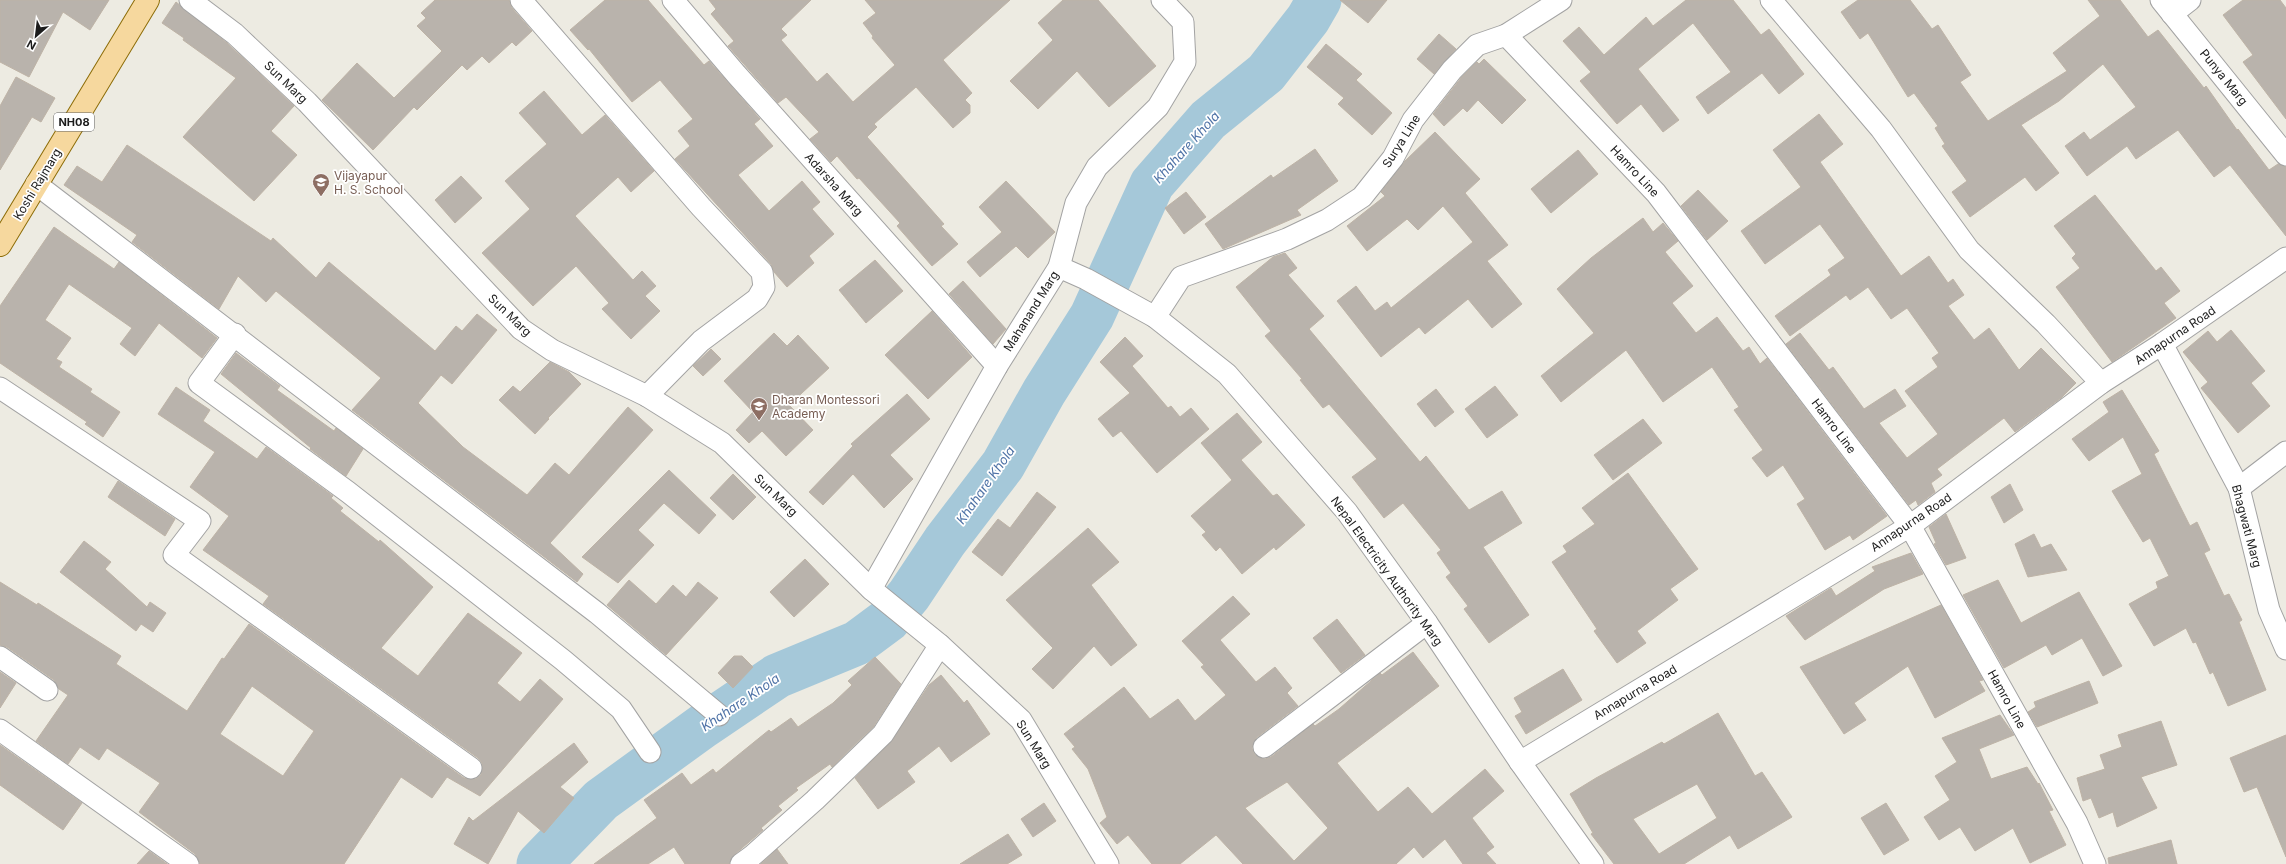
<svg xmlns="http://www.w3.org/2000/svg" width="2286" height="864" font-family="Inter,sans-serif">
  <rect width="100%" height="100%" fill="#edebe2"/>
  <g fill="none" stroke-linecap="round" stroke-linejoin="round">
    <path stroke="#a5c8d9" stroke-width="45" d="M 539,864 L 601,800 L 703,726 L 777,676 L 857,643 L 888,620 L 909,595 L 945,541 L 1003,465 L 1044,392 L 1092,316 L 1152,184 L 1208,120 L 1266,73 L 1308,19 L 1319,0"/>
  </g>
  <g fill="#b9b3ac" stroke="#beb3a6" fill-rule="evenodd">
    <path d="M 0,0 L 109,0 L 90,30 L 63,12 L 29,77 L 0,62 Z"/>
    <path d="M 435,0 L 509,0 L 512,8 L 532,31 L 516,46 L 512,42 L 489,63 L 482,56 L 467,70 L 462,65 L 417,110 L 414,107 L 373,150 L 322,100 L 357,63 L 394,98 L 442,51 L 417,26 L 426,18 L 421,13 Z"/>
    <path d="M 605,0 L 648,0 L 704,65 L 709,61 L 760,119 L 754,124 L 773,146 L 738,175 L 769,211 L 802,181 L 820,202 L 812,209 L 834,234 L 809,256 L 814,263 L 787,287 L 774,272 L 771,264 L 675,159 L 690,146 L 678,131 L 693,119 L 660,80 L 632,102 L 589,49 L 588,50 L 570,30 Z"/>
    <path d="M 709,0 L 811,0 L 781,29 L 787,35 L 781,40 L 817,82 L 827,73 L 853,102 L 895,65 L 872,38 L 873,36 L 863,23 L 876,13 L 865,0 L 1010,0 L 943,60 L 972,93 L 965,100 L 970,105 L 970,113 L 953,128 L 916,87 L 874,124 L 877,127 L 867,137 L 944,224 L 941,226 L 958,244 L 932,266 L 897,226 L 900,223 L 859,178 L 857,179 L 837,156 L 831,162 L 810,139 L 819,132 L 786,97 L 778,103 L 728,46 L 734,41 L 711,14 L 716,9 Z"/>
    <path d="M 1063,0 L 1098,0 L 1156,66 L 1109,107 L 1077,71 L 1038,109 L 1010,81 L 1053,40 L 1038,23 Z"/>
    <path d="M 1340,0 L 1387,0 L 1368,23 Z"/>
    <path d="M 1686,0 L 1733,0 L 1761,35 L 1769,29 L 1804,74 L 1779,94 L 1762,73 L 1708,114 L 1696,97 L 1731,72 L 1693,23 L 1638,69 L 1679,120 L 1663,132 L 1641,104 L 1617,124 L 1580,81 L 1591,72 L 1563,41 L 1579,27 L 1604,55 L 1646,17 L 1653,26 Z"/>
    <path d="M 1858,0 L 1910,0 L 1932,29 L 1938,25 L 1971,75 L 1960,82 L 1988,121 L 2067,71 L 2053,53 L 2100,16 L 2088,0 L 2120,0 L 2148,37 L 2158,30 L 2204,88 L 2206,86 L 2237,130 L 2238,129 L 2269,170 L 2278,164 L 2286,167 L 2286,236 L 2230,165 L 2214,177 L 2178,130 L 2136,159 L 2127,146 L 2087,176 L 2065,146 L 2084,132 L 2090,140 L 2136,107 L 2103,64 L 2059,101 L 2021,125 L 2059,173 L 2036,191 L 2025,177 L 1970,217 L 1952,192 L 1967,181 L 1942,146 L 1945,144 L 1935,128 L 1938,126 L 1914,93 L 1908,97 L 1868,33 L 1860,39 L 1841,12 Z"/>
    <path d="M 2243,0 L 2280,0 L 2286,8 L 2286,119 L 2243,62 L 2253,55 L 2223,15 Z"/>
    <path d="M 176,2 L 227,43 L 294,106 L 271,131 L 297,155 L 254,201 L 183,137 L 236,78 L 183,40 L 184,38 L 162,23 Z"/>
    <path d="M 1439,34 L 1456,49 L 1434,74 L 1417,59 Z"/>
    <path d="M 1326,44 L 1362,74 L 1356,80 L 1392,113 L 1372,135 L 1338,104 L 1344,98 L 1307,67 Z"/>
    <path d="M 1484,59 L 1526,100 L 1502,124 L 1478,100 L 1467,112 L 1463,108 L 1444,126 L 1433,114 L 1461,78 L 1477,62 L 1479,64 Z"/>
    <path d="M 16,77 L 55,98 L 41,122 L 32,117 L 0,170 L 0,106 Z"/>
    <path d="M 544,91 L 582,135 L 605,115 L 654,171 L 631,192 L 618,177 L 575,216 L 633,280 L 642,271 L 656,286 L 645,296 L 660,311 L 631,339 L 602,309 L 609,303 L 576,266 L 533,306 L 482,253 L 530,209 L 505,181 L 547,144 L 519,113 Z"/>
    <path d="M 1819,114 L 1843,144 L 1820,162 L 1901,276 L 1929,256 L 1948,283 L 1953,279 L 1964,295 L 1948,306 L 1974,340 L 1989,328 L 2019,370 L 2041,348 L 2076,383 L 2061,398 L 2015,432 L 2004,418 L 1937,469 L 1942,475 L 1931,483 L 1935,492 L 1918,505 L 1916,500 L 1909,505 L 1786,344 L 1800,333 L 1829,370 L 1833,367 L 1864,409 L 1895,389 L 1906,406 L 1879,423 L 1907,458 L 1938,434 L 1905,391 L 1938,367 L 1932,358 L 1939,353 L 1907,308 L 1891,319 L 1868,287 L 1850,300 L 1846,295 L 1790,336 L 1775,316 L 1831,275 L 1828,270 L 1845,258 L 1820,224 L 1765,264 L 1741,231 L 1801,187 L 1773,150 Z"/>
    <path d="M 1435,132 L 1480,179 L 1465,193 L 1508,245 L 1487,261 L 1522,304 L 1492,328 L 1468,299 L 1425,334 L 1419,327 L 1381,357 L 1337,301 L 1356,286 L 1375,311 L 1387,302 L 1391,308 L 1473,242 L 1443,206 L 1418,230 L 1407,219 L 1367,251 L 1347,226 L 1385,196 L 1381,192 L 1405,161 Z"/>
    <path d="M 127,145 L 271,241 L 273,238 L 316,278 L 329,262 L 435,351 L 456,326 L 462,331 L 477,314 L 497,330 L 452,384 L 441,375 L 418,403 L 463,447 L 527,495 L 555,463 L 569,475 L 628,407 L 653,430 L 550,543 L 583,574 L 577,582 L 352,410 L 381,378 L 276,291 L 266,302 L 238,276 L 219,309 L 132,242 L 137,235 L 64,185 L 77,166 L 102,182 Z"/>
    <path d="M 1315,149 L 1338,181 L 1297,210 L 1301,215 L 1223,249 L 1205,224 L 1271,175 L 1273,178 Z"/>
    <path d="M 1578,150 L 1598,174 L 1551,213 L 1531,189 Z"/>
    <path d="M 461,176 L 482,198 L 455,223 L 435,200 Z"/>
    <path d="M 1006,181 L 1055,232 L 1028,258 L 1016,246 L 980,277 L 967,262 L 1002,232 L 979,207 Z"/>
    <path d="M 1698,190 L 1728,221 L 1707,240 L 1681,206 Z"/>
    <path d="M 1186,192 L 1206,217 L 1184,234 L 1165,208 Z"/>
    <path d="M 2095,195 L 2156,271 L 2161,267 L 2180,291 L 2164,303 L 2176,318 L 2112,362 L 2056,287 L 2080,268 L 2072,258 L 2076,254 L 2054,226 Z"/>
    <path d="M 1643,218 L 1653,232 L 1663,223 L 1678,241 L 1665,252 L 1693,286 L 1672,303 L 1696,333 L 1717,317 L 1743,351 L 1749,347 L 1760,364 L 1767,358 L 1887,516 L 1853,540 L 1850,535 L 1825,550 L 1797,504 L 1805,499 L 1783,465 L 1767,477 L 1752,458 L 1763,450 L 1734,410 L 1739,407 L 1712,367 L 1663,402 L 1626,350 L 1561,402 L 1541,376 L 1594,333 L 1557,289 L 1591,258 Z"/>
    <path d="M 54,227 L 114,269 L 119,262 L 217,338 L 202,358 L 159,323 L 135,356 L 120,344 L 132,328 L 69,284 L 45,320 L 71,338 L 56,359 L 62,362 L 59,367 L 92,389 L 90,392 L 120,412 L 103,437 L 85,424 L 87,422 L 0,363 L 0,306 Z"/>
    <path d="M 1285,253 L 1297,268 L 1288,275 L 1324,316 L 1309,329 L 1420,462 L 1426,456 L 1469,510 L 1502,491 L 1522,523 L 1483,547 L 1529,615 L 1489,643 L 1464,609 L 1468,606 L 1446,577 L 1451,573 L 1437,553 L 1441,550 L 1403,503 L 1384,518 L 1352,477 L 1377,459 L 1329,404 L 1323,408 L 1300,380 L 1302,379 L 1265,336 L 1271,331 L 1236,287 L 1273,257 Z"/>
    <path d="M 875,260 L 903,291 L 866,323 L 839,290 Z"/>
    <path d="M 963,281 L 1006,329 L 993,344 L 949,294 Z"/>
    <path d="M 932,311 L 972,357 L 928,399 L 885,355 Z"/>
    <path d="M 2231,330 L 2265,371 L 2251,383 L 2270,406 L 2238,433 L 2201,388 L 2208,382 L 2183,352 L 2208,331 L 2217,342 Z"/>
    <path d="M 774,333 L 787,346 L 798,335 L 829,368 L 789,405 L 813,430 L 786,456 L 762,431 L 749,443 L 736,430 L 753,412 L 724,381 Z"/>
    <path d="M 1125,337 L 1143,356 L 1132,366 L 1168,408 L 1171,406 L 1180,417 L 1191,408 L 1209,429 L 1157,473 L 1121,431 L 1113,437 L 1098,419 L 1130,393 L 1100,362 Z"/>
    <path d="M 711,349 L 721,359 L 703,376 L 693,366 Z"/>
    <path d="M 236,353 L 280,386 L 277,390 L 334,431 L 336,428 L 363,449 L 346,476 L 310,449 L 311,448 L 221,374 Z"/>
    <path d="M 550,362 L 569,372 L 581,384 L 548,418 L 549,419 L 535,434 L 499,400 L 513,386 L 520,392 Z"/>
    <path d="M 1495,386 L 1518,415 L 1487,438 L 1465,409 Z"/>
    <path d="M 176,387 L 210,410 L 203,421 L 257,459 L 266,447 L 333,496 L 331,498 L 343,508 L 340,511 L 379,542 L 380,540 L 433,587 L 381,648 L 418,676 L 468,613 L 522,653 L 497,683 L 520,702 L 540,679 L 563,699 L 480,796 L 447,777 L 432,798 L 401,777 L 344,864 L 200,864 L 195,854 L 139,812 L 160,783 L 107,748 L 99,760 L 80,747 L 68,764 L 36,741 L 68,695 L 59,689 L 54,680 L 7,647 L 0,645 L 0,582 L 37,605 L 38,603 L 121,656 L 116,664 L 187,711 L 222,658 L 224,659 L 249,624 L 464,778 L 476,779 L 481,775 L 482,763 L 478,758 L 263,604 L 269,596 L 203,550 L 229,516 L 190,487 L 215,452 L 158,414 ZM 252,686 L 314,731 L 283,776 L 220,734 Z"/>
    <path d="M 1436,389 L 1454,412 L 1435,427 L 1417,404 Z"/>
    <path d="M 2122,390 L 2159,451 L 2154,454 L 2190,526 L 2197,522 L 2210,550 L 2204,553 L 2224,596 L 2229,594 L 2242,620 L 2239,622 L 2266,690 L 2228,706 L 2213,672 L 2210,674 L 2196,642 L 2193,643 L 2186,628 L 2154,646 L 2129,604 L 2158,588 L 2156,582 L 2169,576 L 2150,538 L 2143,542 L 2112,491 L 2142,474 L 2123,437 L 2089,461 L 2072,439 L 2109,412 L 2103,402 Z"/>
    <path d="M 907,394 L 930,419 L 890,455 L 913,479 L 884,508 L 853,474 L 823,505 L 809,492 L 853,446 L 851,444 Z"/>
    <path d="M 1237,413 L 1262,442 L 1241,460 L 1273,496 L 1277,494 L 1305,525 L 1276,550 L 1274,547 L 1242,574 L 1220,547 L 1216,551 L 1202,535 L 1206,532 L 1191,516 L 1232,480 L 1201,443 Z"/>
    <path d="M 1643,419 L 1662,443 L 1613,480 L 1594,455 Z"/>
    <path d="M 669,470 L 716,515 L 699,534 L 664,503 L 638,530 L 654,545 L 618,583 L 582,557 Z"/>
    <path d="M 1628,473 L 1698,569 L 1670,589 L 1678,600 L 1637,631 L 1646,643 L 1617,663 L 1594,631 L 1597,629 L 1552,562 L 1567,552 L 1563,546 L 1595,524 L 1582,508 Z"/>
    <path d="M 733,474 L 756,497 L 733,520 L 710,498 Z"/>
    <path d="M 118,481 L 175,519 L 165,536 L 108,497 Z"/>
    <path d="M 2010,484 L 2023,510 L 2004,523 L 1991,497 Z"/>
    <path d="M 1037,492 L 1056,507 L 1002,576 L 972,552 L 998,519 L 1010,528 Z"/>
    <path d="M 1946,514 L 1966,558 L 1946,565 L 1934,544 L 1936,543 L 1929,527 Z"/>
    <path d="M 1088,528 L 1119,562 L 1091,585 L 1137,645 L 1111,666 L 1094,646 L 1053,689 L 1032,669 L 1053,648 L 1006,600 Z"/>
    <path d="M 2034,534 L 2041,548 L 2051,544 L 2067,570 L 2028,577 L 2015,544 Z"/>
    <path d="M 84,541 L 111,562 L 105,569 L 147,607 L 150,602 L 166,613 L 153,632 L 141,624 L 136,631 L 60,572 Z"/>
    <path d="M 1911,553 L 1923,574 L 1884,589 L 1805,640 L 1786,616 L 1831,588 L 1836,596 L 1875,571 L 1872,567 Z"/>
    <path d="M 805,559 L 829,584 L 794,617 L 770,592 Z"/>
    <path d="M 629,580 L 656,604 L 673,585 L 686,597 L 698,582 L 718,598 L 666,655 L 607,605 Z"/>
    <path d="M 1998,580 L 2021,623 L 2079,592 L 2122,666 L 2103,676 L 2082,638 L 2052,655 L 2046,645 L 2004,668 L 1963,595 Z"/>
    <path d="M 1233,596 L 1250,614 L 1220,640 L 1256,682 L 1275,667 L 1292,688 L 1287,693 L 1298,706 L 1256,738 L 1252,748 L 1255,755 L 1265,759 L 1271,757 L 1313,724 L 1315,726 L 1339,709 L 1380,673 L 1382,675 L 1413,652 L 1439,686 L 1337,763 L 1378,812 L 1408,787 L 1432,814 L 1485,769 L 1504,791 L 1472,818 L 1494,847 L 1486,853 L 1496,864 L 1463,864 L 1445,839 L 1423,858 L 1414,847 L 1396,864 L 1243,864 L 1216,835 L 1180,864 L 1152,864 L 1128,835 L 1117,844 L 1100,823 L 1107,817 L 1088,769 L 1072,749 L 1075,747 L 1064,734 L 1124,687 L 1150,719 L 1178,699 L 1195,721 L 1226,695 L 1201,667 L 1204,665 L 1182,641 ZM 1287,782 L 1328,828 L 1294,861 L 1245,808 Z"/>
    <path d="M 1941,605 L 1983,680 L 1979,681 L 1985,691 L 1935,718 L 1908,666 L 1854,703 L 1866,720 L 1844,734 L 1800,667 Z"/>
    <path d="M 1337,619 L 1365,655 L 1341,673 L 1313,638 Z"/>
    <path d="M 734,656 L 742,656 L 753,667 L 733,688 L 718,673 Z"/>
    <path d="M 875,657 L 901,684 L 874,726 L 832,767 L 830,764 L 796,788 L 798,790 L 778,806 L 782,810 L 761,828 L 763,830 L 734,855 L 729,864 L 685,864 L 674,847 L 648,864 L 594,864 L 657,818 L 644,800 L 682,773 L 691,785 L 713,769 L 716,773 L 769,730 L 771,732 L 791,718 L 798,727 L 833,703 L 852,685 L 848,681 Z"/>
    <path d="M 1563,669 L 1582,700 L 1526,734 L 1515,716 L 1522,712 L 1514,698 Z"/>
    <path d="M 0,672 L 16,683 L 0,708 Z"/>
    <path d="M 941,675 L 964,703 L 967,700 L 990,734 L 951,762 L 939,746 L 907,771 L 915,782 L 878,809 L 855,778 L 891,742 L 929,685 Z"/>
    <path d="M 2089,681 L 2098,703 L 2037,727 L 2028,712 L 2036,707 L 2034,702 Z"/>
    <path d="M 1718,713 L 1755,776 L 1762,772 L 1792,817 L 1738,849 L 1730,835 L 1684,864 L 1614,864 L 1591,834 L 1593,833 L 1570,794 L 1596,778 L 1662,742 L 1664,744 ZM 1697,784 L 1717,818 L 1659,854 L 1633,819 Z"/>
    <path d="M 2000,715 L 2014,735 L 1979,749 L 1991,779 L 2027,767 L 2038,784 L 2039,783 L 2053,810 L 2049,811 L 2066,845 L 2030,863 L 2013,828 L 1975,851 L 1960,827 L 1939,840 L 1924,817 L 1950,800 L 1935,776 L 1957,762 L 1942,738 Z"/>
    <path d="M 2161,721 L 2177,765 L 2141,777 L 2157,808 L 2117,827 L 2113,812 L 2099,818 L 2091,798 L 2083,801 L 2077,778 L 2105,769 L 2100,755 L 2122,747 L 2118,735 Z"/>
    <path d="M 2286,735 L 2286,857 L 2257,787 L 2244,792 L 2230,758 Z"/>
    <path d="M 574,743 L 588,762 L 560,787 L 574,798 L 544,833 L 518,811 L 488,864 L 454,844 L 469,817 L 473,821 Z"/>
    <path d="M 0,745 L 82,803 L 63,830 L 0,785 Z"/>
    <path d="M 1044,803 L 1056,821 L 1033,837 L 1021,819 Z"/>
    <path d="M 1886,803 L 1909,840 L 1884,855 L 1861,818 Z"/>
    <path d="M 1008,834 L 1022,855 L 1007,864 L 960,864 Z"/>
    <path d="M 2171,840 L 2177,864 L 2109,864 L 2108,858 Z"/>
    <path d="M 777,849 L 788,864 L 761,864 Z"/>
    <path d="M 149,851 L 167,864 L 137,864 Z"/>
  </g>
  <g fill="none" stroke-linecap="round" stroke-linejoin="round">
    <defs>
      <g id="minor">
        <path d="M 190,0 L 235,34 L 307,102 L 521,329 L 552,350 L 647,396 L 722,443 L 871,589 L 940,645 L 1021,720 L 1108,864"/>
        <path d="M 521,0 L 701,207 L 762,272 L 764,287 L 757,299 L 701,341 L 647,396"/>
        <path d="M 673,0 L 736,74 L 997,366"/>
        <path d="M 1771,0 L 1881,129 L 1969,250 L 2046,324 L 2101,383"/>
        <path d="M 2161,0 L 2286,155"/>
        <path d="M 2172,14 L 2190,0"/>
        <path d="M 1506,35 L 1656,193 L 1910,526 L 2077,823 L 2095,864"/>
        <path d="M 36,184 L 597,613 L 719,715"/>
        <path d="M 1059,267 L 1086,279 L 1155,317 L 1227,374 L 1347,512 L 1427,623 L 1520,762 L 1593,864"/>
        <path d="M 1155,317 L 1181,277 L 1287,239 L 1327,220 L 1362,197 L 1393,158 L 1413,120 L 1452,70 L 1477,45 L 1506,35 L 1561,0"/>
        <path d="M 235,334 L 199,383 L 348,492 L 563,660 L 621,709 L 650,752"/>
        <path d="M 2162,344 L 2239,488 L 2269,610 L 2286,649"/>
        <path d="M 0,388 L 200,521 L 174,555 L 471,768"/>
        <path d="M 2239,488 L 2286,452"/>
        <path d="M 871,589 L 997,366 L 1059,267 L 1076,203 L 1097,167 L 1158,107 L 1185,62 L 1183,22 L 1162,0"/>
        <path d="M 0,657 L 47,690"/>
        <path d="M 0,730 L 188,864"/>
        <path d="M 1264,747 L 1427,623"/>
        <path d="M 1520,762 L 1910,526 L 2101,383 L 2162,344 L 2286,258"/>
        <path d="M 741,864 L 752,856 L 815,800 L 883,734 L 940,645"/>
      </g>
      <path id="primary" d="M 0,245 L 148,0"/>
    </defs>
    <use href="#minor" stroke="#a3a3a3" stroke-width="23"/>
    <use href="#primary" stroke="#8d6d08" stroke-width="24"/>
    <use href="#minor" stroke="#fff" stroke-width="21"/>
    <use href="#primary" stroke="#f6d89e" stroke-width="22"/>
  </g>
  <defs>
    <symbol id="school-pin" viewBox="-11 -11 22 30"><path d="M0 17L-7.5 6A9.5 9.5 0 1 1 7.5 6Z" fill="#8d6e63" stroke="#fff"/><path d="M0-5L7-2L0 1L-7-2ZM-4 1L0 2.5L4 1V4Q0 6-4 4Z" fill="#fff"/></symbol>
  </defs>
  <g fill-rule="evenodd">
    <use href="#school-pin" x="311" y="172" width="20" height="27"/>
    <use href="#school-pin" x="749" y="396" width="20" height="27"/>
  </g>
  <g text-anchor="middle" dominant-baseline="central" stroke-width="3.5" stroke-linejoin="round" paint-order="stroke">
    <rect fill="#fff" stroke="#606060" stroke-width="1" x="54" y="113" width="40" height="18" rx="3"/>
    <g font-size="11" font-weight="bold" fill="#1c1c1c">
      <text x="74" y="122">NH08</text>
    </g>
    <g font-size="12" fill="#1c1c1c" stroke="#fff">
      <text transform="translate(2224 77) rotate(51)">Punya Marg</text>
      <text transform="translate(286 82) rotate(44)">Sun Marg</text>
      <text transform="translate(1401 141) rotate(-58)">Surya Line</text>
      <text transform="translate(1635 171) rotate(47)">Hamro Line</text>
      <text transform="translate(37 184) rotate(-59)">Koshi Rajmarg</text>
      <text transform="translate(834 184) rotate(48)">Adarsha Marg</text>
      <text transform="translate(1031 311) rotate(-58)">Mahanand Marg</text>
      <text transform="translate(510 315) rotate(44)">Sun Marg</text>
      <text transform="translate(2175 335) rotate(-34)">Annapurna Road</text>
      <text transform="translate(1834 426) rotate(53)">Hamro Line</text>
      <text transform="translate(776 495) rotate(44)">Sun Marg</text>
      <text transform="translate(1911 522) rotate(-34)">Annapurna Road</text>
      <text transform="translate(2247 526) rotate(75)">Bhagwati Marg</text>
      <text transform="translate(1387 571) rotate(54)">Nepal Electricity Authority Marg</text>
      <text transform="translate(1635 692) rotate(-31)">Annapurna Road</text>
      <text transform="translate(2007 699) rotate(61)">Hamro Line</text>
      <text transform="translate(1034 744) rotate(58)">Sun Marg</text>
    </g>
    <g font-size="12" fill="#785e54" stroke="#fff" text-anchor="start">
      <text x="334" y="175">Vijayapur<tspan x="334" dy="14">H. S. School</tspan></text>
      <text x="772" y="399">Dharan Montessori<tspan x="772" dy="14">Academy</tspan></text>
    </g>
    <g font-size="13" font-style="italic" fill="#4e72a6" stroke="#fff">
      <text transform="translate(1186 147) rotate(-48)">Khahare Khola</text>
      <text transform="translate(985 485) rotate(-55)">Khahare Khola</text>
      <text transform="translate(740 702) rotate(-34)">Khahare Khola</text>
    </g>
  </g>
  <g transform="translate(36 36) rotate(208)" stroke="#ffffff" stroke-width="3" paint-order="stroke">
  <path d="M0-3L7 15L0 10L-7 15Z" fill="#1c1c1c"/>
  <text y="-6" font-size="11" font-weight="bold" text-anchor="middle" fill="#1c1c1c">N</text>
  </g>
</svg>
